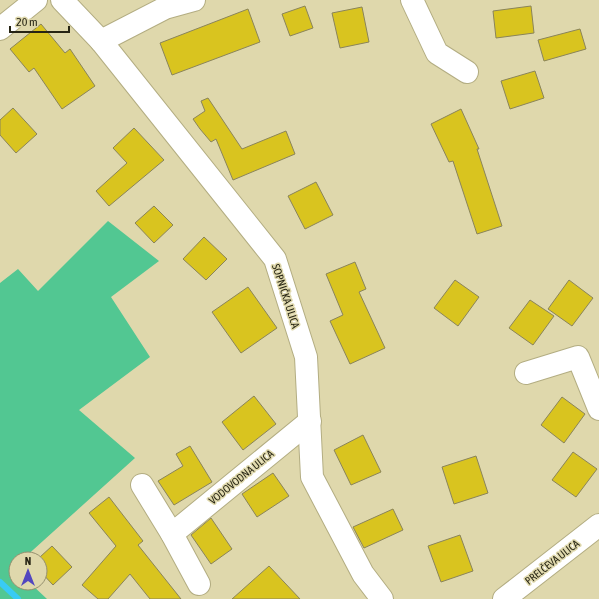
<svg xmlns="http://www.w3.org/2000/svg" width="599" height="599" font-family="'Asap Condensed',sans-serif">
  <rect width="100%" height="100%" fill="#dfd8ac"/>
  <path fill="#52c792" d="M 108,221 L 159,261 L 111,297 L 150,357 L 79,410 L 135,458 L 23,559 L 16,559 L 16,565 L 14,567 L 16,569 L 16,583 L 30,583 L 47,599 L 0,599 L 0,283 L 18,269 L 38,291 Z"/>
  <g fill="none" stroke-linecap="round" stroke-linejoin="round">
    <path stroke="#39cbf4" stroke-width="6" d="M 0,582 L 18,599"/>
  </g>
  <g fill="#d9c41f" stroke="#8a845a">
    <path d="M 305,6 L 313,28 L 290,36 L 282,14 Z"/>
    <path d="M 531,6 L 534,33 L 496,38 L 493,11 Z"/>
    <path d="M 362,7 L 369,42 L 340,48 L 332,13 Z"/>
    <path d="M 248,9 L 260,42 L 172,75 L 160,43 Z"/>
    <path d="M 41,24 L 65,53 L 70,49 L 95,86 L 62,109 L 34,68 L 29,72 L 10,49 Z"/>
    <path d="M 580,29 L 586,49 L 544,61 L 538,40 Z"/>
    <path d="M 535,71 L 544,98 L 510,109 L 501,81 Z"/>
    <path d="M 208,98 L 242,149 L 286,131 L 295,154 L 233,180 L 216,139 L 211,142 L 200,129 L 193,119 L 205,111 L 201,101 Z"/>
    <path d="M 13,108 L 37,134 L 16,153 L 0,135 L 0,120 Z"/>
    <path d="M 461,109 L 479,149 L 477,149 L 502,226 L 477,234 L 453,161 L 449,162 L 431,124 Z"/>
    <path d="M 134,128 L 164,160 L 109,206 L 96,191 L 127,163 L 113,148 Z"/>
    <path d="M 316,182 L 333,215 L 305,229 L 288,196 Z"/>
    <path d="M 154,206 L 173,225 L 154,243 L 135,223 Z"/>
    <path d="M 204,237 L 227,259 L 206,280 L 183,259 Z"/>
    <path d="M 355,262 L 366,289 L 359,292 L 385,348 L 350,364 L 330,321 L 343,315 L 326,274 Z"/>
    <path d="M 455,280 L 479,297 L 458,326 L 434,308 Z"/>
    <path d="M 569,280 L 593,298 L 572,326 L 548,309 Z"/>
    <path d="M 248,287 L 277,328 L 241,353 L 212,312 Z"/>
    <path d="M 530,300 L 554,316 L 533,345 L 509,328 Z"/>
    <path d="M 254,396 L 276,424 L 243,450 L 222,422 Z"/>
    <path d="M 562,397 L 585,414 L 564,443 L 541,425 Z"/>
    <path d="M 363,435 L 381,472 L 351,485 L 334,450 Z"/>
    <path d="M 190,446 L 212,482 L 174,505 L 158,481 L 183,466 L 176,454 Z"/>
    <path d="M 573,452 L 597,469 L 576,497 L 552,480 Z"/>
    <path d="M 476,456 L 488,493 L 454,504 L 442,467 Z"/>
    <path d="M 273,473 L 289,496 L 257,517 L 242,494 Z"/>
    <path d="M 109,497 L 143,541 L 138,545 L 181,599 L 150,599 L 130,574 L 108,599 L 98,599 L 82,585 L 116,546 L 89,513 Z"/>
    <path d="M 393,509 L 403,530 L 364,548 L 353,527 Z"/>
    <path d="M 211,518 L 232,549 L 211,564 L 191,535 Z"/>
    <path d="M 460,535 L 473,571 L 441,582 L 428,546 Z"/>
    <path d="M 52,546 L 72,567 L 53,585 L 40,571 L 40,557 Z"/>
    <path d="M 269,566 L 300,599 L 232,599 Z"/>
  </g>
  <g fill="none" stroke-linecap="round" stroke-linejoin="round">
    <defs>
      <g id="minor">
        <path d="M 62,0 L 101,41 L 275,259 L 306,357 L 312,477 L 363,574 L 382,599"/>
        <path d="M 412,0 L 437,53 L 467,72"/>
        <path d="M 0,29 L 36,0"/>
        <path d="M 101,41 L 165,8 L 194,0"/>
        <path d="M 526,373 L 578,357 L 599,409"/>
        <path d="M 142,485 L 172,534 L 199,584"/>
        <path d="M 172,534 L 310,421"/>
        <path d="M 504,599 L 599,525"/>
      </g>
    </defs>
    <use href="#minor" stroke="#b3ad82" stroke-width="24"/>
    <use href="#minor" stroke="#fff" stroke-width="22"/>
  </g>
  <g text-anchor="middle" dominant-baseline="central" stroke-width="3" stroke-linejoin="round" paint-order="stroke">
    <g font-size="11" fill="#272514" stroke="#dfd8ac">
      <text transform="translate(286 296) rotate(72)">SOPNIČKA ULICA</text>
      <text transform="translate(241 477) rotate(-39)">VODOVODNA ULICA</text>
      <text transform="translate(552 562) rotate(-38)">PRELČEVA ULICA</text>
    </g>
  </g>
  <g transform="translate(28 571)"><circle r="19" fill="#dfd8ac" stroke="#95906f"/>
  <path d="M0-3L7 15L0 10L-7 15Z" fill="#5247bf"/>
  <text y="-6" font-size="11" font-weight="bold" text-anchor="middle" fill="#272514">N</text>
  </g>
  <path d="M10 26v6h59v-6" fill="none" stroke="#272514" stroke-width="2"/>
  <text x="16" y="26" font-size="12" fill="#272514" stroke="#dfd8ac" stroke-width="3" paint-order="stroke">20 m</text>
</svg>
